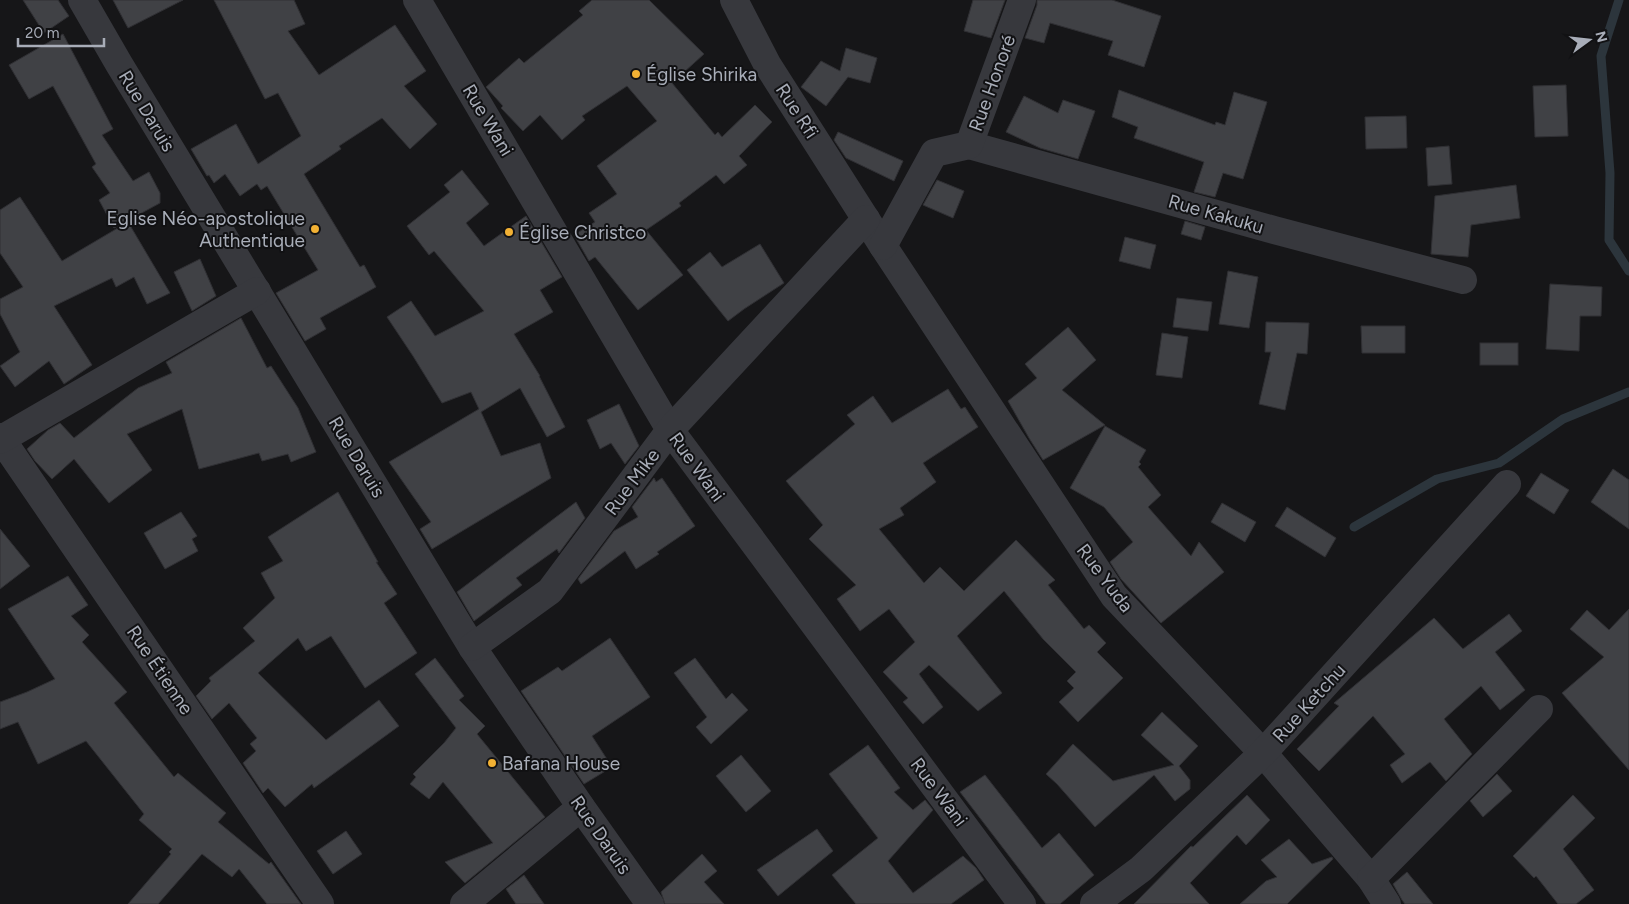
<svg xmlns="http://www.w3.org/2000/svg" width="1629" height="904" font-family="Figtree,sans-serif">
  <rect width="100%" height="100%" fill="#161618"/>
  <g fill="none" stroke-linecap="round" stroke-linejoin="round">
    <g stroke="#2c353c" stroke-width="9">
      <path d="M 1619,0 L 1601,56 L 1610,173 L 1609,240 L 1629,271"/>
      <path d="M 1354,527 L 1437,479 L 1499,463 L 1563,419 L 1629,392"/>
    </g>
  </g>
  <g fill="#404145" stroke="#303034">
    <path d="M 23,0 L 58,0 L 69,16 L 44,33 Z"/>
    <path d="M 113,0 L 183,0 L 128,28 Z"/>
    <path d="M 214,0 L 294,0 L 305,24 L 288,31 L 319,75 L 395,25 L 426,71 L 404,86 L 437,124 L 410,149 L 382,118 L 339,146 L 341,149 L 304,174 L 360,267 L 364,265 L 376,287 L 320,318 L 326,329 L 305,341 L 276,293 L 318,270 L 267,186 L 261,190 L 257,184 L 240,196 L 225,174 L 214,183 L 209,175 L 207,176 L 191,149 L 236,124 L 258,164 L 301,136 L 278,93 L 265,99 Z"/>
    <path d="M 592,0 L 649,0 L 704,54 L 672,83 L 715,135 L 718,132 L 722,137 L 755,105 L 772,122 L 739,156 L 747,165 L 724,184 L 716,175 L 679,203 L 681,206 L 646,230 L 683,275 L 638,310 L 595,257 L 589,261 L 574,235 L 595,222 L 589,213 L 617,194 L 597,166 L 657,121 L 627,86 L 582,116 L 585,120 L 562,140 L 540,115 L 523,131 L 501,108 L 503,106 L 486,87 L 519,58 L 524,63 L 583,15 L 579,11 Z"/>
    <path d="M 973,0 L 1005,0 L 991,38 L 964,31 Z"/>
    <path d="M 1037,0 L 1112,0 L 1161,16 L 1144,67 L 1108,55 L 1113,41 L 1050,23 L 1044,43 L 1025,38 L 1037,5 Z"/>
    <path d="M 63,34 L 113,129 L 102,135 L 133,181 L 149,172 L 160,193 L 160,203 L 114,228 L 99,200 L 110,193 L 92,167 L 96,164 L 53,86 L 29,99 L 9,65 Z"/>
    <path d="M 846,48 L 877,58 L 870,83 L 848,77 L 826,106 L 801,87 L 821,61 L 840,71 Z"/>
    <path d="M 1566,85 L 1568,136 L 1535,137 L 1533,86 Z"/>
    <path d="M 1119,90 L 1215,125 L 1216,122 L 1225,125 L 1234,92 L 1267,102 L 1243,179 L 1223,173 L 1215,197 L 1194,192 L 1204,162 L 1134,138 L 1138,127 L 1112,117 Z"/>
    <path d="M 1024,96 L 1058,113 L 1063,100 L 1095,111 L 1078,159 L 1040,148 L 1006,132 Z"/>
    <path d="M 1406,116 L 1407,148 L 1366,149 L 1365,117 Z"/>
    <path d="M 838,132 L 903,161 L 894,181 L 846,158 L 834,140 Z"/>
    <path d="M 1449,146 L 1452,184 L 1428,186 L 1426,148 Z"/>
    <path d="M 462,170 L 489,204 L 466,223 L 484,246 L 526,216 L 562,277 L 540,290 L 553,312 L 514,334 L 540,376 L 539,376 L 565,427 L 547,437 L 520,388 L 481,412 L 501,456 L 540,443 L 551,478 L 432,549 L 420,529 L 431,522 L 389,462 L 479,409 L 471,392 L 442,403 L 413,356 L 387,317 L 411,301 L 435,336 L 484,311 L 434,251 L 429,255 L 407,226 L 450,192 L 444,185 Z"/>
    <path d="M 937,180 L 964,191 L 953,218 L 923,205 Z"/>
    <path d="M 1516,185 L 1520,218 L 1471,225 L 1468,257 L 1431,254 L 1435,196 Z"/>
    <path d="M 20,197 L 62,261 L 128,222 L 170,293 L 147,304 L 134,277 L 116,287 L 112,278 L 54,306 L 92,365 L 64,384 L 49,361 L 15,387 L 0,366 L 20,352 L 0,314 L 0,299 L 23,287 L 0,253 L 0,210 Z"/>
    <path d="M 1185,221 L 1205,227 L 1201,240 L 1181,234 Z"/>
    <path d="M 1125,237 L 1156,245 L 1150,269 L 1119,261 Z"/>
    <path d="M 760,244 L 784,283 L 744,309 L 728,321 L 687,270 L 710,252 L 722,267 Z"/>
    <path d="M 200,259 L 216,296 L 192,311 L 174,272 Z"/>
    <path d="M 1228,271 L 1258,277 L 1249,328 L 1219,324 Z"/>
    <path d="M 1550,284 L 1602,287 L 1601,316 L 1580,316 L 1579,351 L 1546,349 Z"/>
    <path d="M 1177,298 L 1212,302 L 1208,331 L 1173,327 Z"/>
    <path d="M 241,318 L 267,368 L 271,366 L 298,408 L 316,452 L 291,462 L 288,454 L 262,461 L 259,453 L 199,469 L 182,409 L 127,434 L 152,470 L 109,503 L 74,459 L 52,479 L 35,461 L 27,449 L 48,430 L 60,423 L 74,438 L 138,388 L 172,373 L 166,362 Z"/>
    <path d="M 1266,322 L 1309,323 L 1307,354 L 1297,353 L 1285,410 L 1259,404 L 1271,352 L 1265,352 Z"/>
    <path d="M 1361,326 L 1405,326 L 1405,353 L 1362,353 Z"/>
    <path d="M 1068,327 L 1096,360 L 1062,390 L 1105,425 L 1043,460 L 1029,438 L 1008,401 L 1037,378 L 1025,364 Z"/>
    <path d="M 1162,333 L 1188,337 L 1182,378 L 1156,375 Z"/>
    <rect x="1480" y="343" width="38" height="22"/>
    <path d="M 948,389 L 961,409 L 965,407 L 978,427 L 923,463 L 936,482 L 900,508 L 904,515 L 879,529 L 924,583 L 940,567 L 964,591 L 1016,540 L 1055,580 L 1048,585 L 1084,629 L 1089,625 L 1106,643 L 1097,652 L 1123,678 L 1078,722 L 1059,702 L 1074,688 L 1067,681 L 1076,672 L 1043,639 L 1004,591 L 957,636 L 1002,693 L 978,711 L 929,665 L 919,674 L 943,707 L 923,724 L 903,702 L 908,698 L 883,672 L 915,642 L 889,609 L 860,631 L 837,599 L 856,585 L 809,539 L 823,525 L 786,481 L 855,424 L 847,415 L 873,396 L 892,423 Z"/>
    <path d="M 619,404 L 639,446 L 625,464 L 611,443 L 600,449 L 587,420 Z"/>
    <path d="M 1105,426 L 1146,450 L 1139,462 L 1141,464 L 1138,467 L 1161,495 L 1148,507 L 1191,556 L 1199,542 L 1224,572 L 1161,623 L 1121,579 L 1110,562 L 1133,542 L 1104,507 L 1070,488 Z"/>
    <path d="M 1613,469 L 1629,480 L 1629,529 L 1591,502 Z"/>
    <path d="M 1541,473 L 1569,490 L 1554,514 L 1526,496 Z"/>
    <path d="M 654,478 L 656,482 L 662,478 L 695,526 L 657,552 L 659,554 L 636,569 L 625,551 L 581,584 L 578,579 L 614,531 L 638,517 L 632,507 Z"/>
    <path d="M 338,492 L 378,562 L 376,562 L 397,594 L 384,603 L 417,653 L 365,688 L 331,636 L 306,651 L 298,638 L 258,673 L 326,740 L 379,700 L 399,726 L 314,788 L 312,784 L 285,807 L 268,788 L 263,793 L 243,763 L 256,751 L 250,744 L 257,738 L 229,703 L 212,719 L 196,696 L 211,681 L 209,678 L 255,641 L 243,628 L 275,598 L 261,573 L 283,561 L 268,537 Z"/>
    <path d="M 576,502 L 585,518 L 559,553 L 557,549 L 516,578 L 522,585 L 474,621 L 457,592 Z"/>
    <path d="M 1222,503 L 1256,522 L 1245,542 L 1211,522 Z"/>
    <path d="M 1287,507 L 1336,538 L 1325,557 L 1275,526 Z"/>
    <path d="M 181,512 L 197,536 L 192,539 L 198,551 L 165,569 L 144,533 Z"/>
    <path d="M 0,529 L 30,566 L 0,589 Z"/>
    <path d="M 68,576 L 88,605 L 71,616 L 89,635 L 82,642 L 127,692 L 114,703 L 174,777 L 178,773 L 226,813 L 218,822 L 269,864 L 271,862 L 301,904 L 267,904 L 239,869 L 232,877 L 202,854 L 158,904 L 128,904 L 171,854 L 169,852 L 172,849 L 139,820 L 144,814 L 86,741 L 38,764 L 18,722 L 0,729 L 0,702 L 27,692 L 55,679 L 8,609 Z"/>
    <path d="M 1629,609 L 1629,770 L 1562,693 L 1604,657 L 1570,629 L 1587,610 L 1609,630 Z"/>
    <path d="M 1509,614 L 1522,631 L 1495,652 L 1525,690 L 1500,710 L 1481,686 L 1444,719 L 1472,754 L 1446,781 L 1430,762 L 1402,783 L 1390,765 L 1405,754 L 1373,716 L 1319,771 L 1297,749 L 1339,706 L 1334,703 L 1434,618 L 1463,649 Z"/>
    <path d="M 610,638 L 650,697 L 592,736 L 612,767 L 584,784 L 521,691 L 558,667 L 562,671 Z"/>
    <path d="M 435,658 L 464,696 L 459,700 L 485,726 L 477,734 L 545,817 L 465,883 L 445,862 L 493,843 L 443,782 L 429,799 L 410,784 L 416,777 L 413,774 L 444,743 L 456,728 L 415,674 Z"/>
    <path d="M 695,658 L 726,699 L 732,693 L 748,710 L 711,744 L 696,727 L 707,717 L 674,673 Z"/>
    <path d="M 1162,712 L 1198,746 L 1179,766 L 1190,780 L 1190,789 L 1175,801 L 1154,775 L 1095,827 L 1057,784 L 1046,774 L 1073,744 L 1113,781 L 1174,765 L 1141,735 Z"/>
    <path d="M 868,745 L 900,788 L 894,792 L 913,810 L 925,800 L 933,810 L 888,861 L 913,893 L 963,856 L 976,868 L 984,880 L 951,904 L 856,904 L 832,875 L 878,838 L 829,774 Z"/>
    <path d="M 741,755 L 771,791 L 746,812 L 716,776 Z"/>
    <path d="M 1497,774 L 1512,791 L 1483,817 L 1470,801 Z"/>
    <path d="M 985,775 L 1042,848 L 1059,833 L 1094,875 L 1060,904 L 1046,904 L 960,792 Z"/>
    <path d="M 1247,795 L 1270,820 L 1246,845 L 1237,835 L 1190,883 L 1209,904 L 1134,904 L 1191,846 L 1193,847 Z"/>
    <path d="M 1573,795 L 1595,818 L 1563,849 L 1594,890 L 1576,904 L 1558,904 L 1536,876 L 1534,878 L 1513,856 Z"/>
    <path d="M 817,829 L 833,851 L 778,896 L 757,870 Z"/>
    <path d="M 346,831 L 362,854 L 333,874 L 317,851 Z"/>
    <path d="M 1289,839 L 1312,864 L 1332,857 L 1333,859 L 1287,904 L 1240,904 L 1266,881 L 1277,877 L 1261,860 Z"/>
    <path d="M 702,854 L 717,871 L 704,882 L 724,904 L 665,904 L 661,892 Z"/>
    <path d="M 1407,872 L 1433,904 L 1405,904 L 1402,900 L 1393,884 Z"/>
    <path d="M 524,875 L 544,904 L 516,904 L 506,889 Z"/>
  </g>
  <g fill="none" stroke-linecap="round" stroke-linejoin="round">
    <g stroke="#37383d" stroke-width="28">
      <path d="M 82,0 L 119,64 L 472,647 L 581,807 L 650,904"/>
      <path d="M 417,0 L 670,430 L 1022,904"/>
      <path d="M 734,0 L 767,64 L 883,246 L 1114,596 L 1263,753 L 1371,879 L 1387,904"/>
      <path d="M 969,145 L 1274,230 L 1463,280"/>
      <path d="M 883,246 L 934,153 L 969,145 L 1022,0"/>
      <path d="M 0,437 L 320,904"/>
      <path d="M 0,440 L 257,291"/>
      <path d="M 472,647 L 550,591 L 670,430 L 866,219"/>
      <path d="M 1371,879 L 1539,709"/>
      <path d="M 464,904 L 581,807"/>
      <path d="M 1094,904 L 1141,869 L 1263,753 L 1507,484"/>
    </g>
  </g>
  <g fill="#f2b134" stroke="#111113" stroke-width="2">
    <circle cx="636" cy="74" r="5"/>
    <circle cx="315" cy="229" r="5"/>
    <circle cx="509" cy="232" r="5"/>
    <circle cx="492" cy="763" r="5"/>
  </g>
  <g text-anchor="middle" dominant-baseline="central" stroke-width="4" stroke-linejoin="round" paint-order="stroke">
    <g font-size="19" fill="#a8adb8" stroke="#111113" text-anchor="start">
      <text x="646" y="74">Église Shirika</text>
      <text x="305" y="218" text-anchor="end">Eglise Néo-apostolique<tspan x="305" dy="22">Authentique</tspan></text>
      <text x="519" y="232">Église Christco</text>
      <text x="502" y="763">Bafana House</text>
    </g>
    <g font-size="19" fill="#a8adb8" stroke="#111113">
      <text transform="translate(992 83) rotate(-70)">Rue Honoré</text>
      <text transform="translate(147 111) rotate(59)">Rue Daruis</text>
      <text transform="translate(797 111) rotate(57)">Rue Rfi</text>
      <text transform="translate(488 120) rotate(59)">Rue Wani</text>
      <text transform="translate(1216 214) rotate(16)">Rue Kakuku</text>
      <text transform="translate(357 457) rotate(59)">Rue Daruis</text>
      <text transform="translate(697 467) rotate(54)">Rue Wani</text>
      <text transform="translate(632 482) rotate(-53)">Rue Mike</text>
      <text transform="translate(1105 578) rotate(53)">Rue Yuda</text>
      <text transform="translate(160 670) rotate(56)">Rue Étienne</text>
      <text transform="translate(1309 703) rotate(-48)">Rue Ketchu</text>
      <text transform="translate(939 792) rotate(53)">Rue Wani</text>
      <text transform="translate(601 835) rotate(55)">Rue Daruis</text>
    </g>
  </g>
  <g transform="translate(1589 40) rotate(75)" stroke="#111113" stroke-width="4" paint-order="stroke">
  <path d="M0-4L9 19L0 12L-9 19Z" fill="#a8adb8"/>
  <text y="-8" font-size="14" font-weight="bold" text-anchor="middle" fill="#a8adb8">N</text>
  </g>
  <path d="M18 38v8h86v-8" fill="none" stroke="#a8adb8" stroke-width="2.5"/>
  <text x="25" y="38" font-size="15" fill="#a8adb8" stroke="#111113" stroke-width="4" paint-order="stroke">20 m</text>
</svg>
